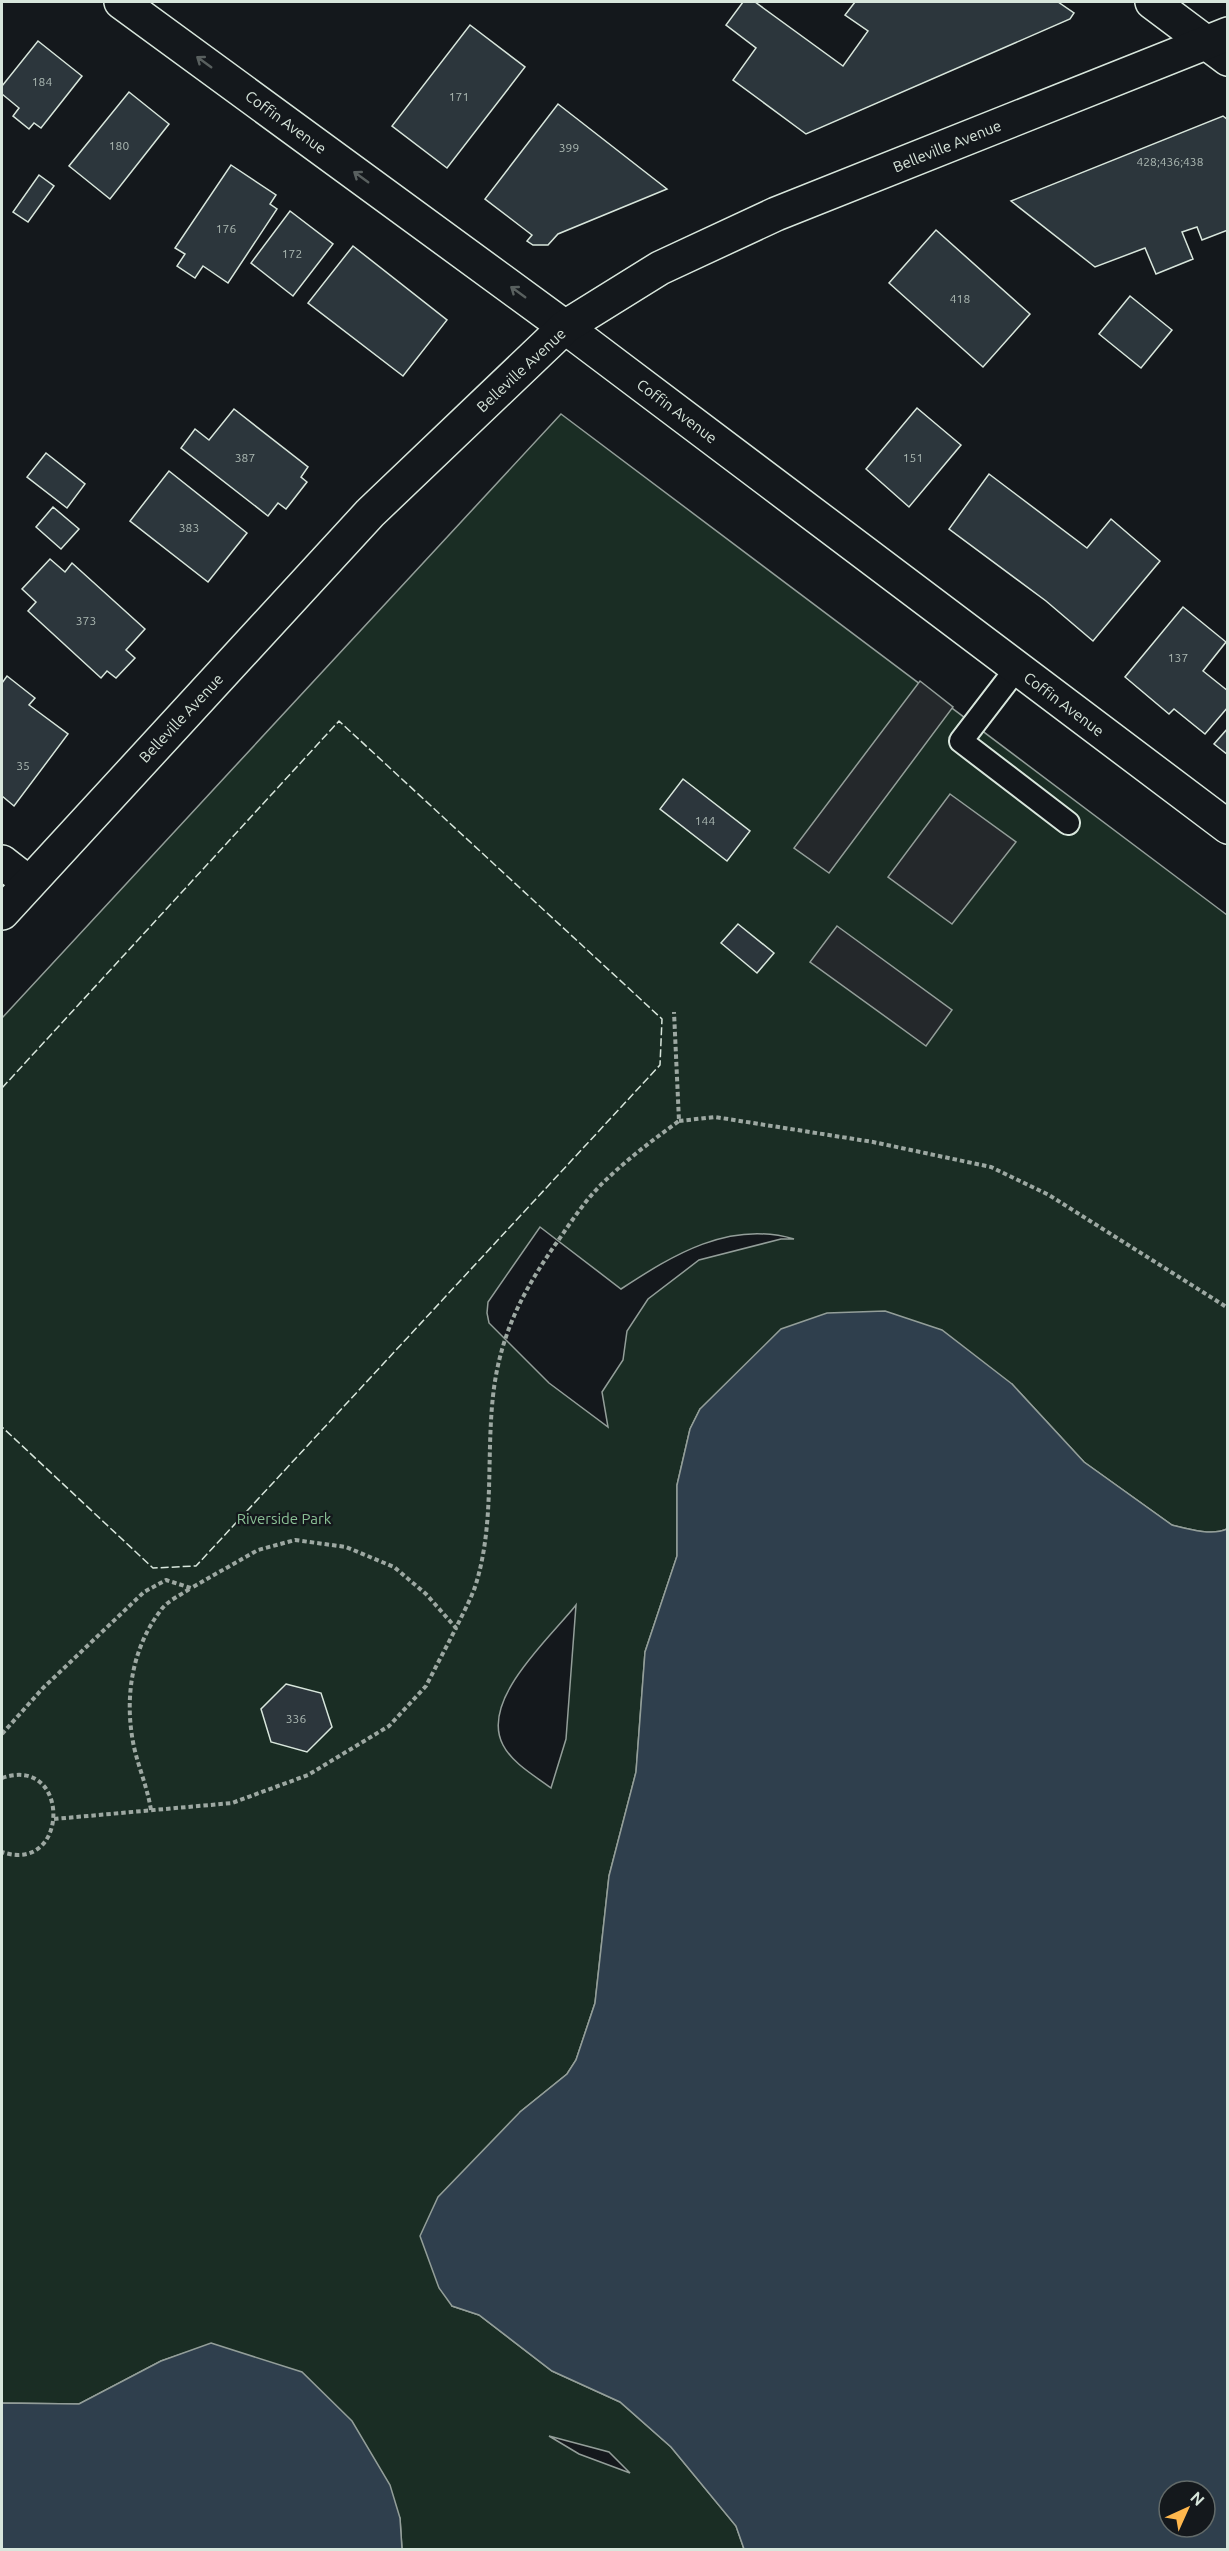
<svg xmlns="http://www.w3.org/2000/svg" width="1229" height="2551" font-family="Ubuntu,sans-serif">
  <rect width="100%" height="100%" fill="#14181c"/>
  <path fill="#1a2d24" stroke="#939e99" stroke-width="1.5" fill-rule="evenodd" d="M 561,414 L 1227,915 L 1227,1529 C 1212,1536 1188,1529 1172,1525 L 1084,1462 L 1012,1384 L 700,1409 L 690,1429 L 677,1485 L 677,1556 L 645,1652 L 636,1772 L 609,1876 L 595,2003 L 576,2060 L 567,2074 L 520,2112 L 452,2306 L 479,2315 L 552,2371 L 620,2402 L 671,2447 L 736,2526 L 744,2549 L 402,2549 L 400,2518 L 211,2344 L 161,2361 L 79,2404 L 2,2403 L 2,1018 ZM 540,1227 L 621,1289 C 673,1255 729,1220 794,1239 L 781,1239 L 699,1260 L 648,1299 L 627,1331 L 623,1360 L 602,1392 L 608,1427 L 549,1383 L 489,1323 L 487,1313 L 488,1302 ZM 576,1605 L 566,1739 L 551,1788 C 535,1776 512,1763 503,1745 C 479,1700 551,1637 576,1605 ZM 549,2436 L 609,2452 L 630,2473 L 579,2454 Z"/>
  <g fill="#24282b" stroke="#939e99" stroke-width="1.5">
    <path d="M 920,681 L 953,707 L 829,873 L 794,848 Z"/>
    <path d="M 950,794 L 1016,842 L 952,924 L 888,877 Z"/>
    <path d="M 837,926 L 952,1010 L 926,1046 L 810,962 Z"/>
  </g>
  <g fill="#2f3f4d" stroke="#939e99" stroke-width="1.5" fill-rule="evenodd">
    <path d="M 885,1311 L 942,1330 L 1012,1384 L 1084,1462 L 1172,1525 C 1188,1529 1212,1536 1227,1529 L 1227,2549 L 744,2549 L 736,2526 L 671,2447 L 620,2402 L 552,2371 L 479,2315 L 452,2306 L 439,2288 L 420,2236 L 438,2197 L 520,2112 L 567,2074 L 576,2060 L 595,2003 L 609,1876 L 636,1772 L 645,1652 L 677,1556 L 677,1485 L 690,1429 L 700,1409 L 781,1329 L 827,1313 ZM 1169,2491 L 1205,2491 L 1205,2527 L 1169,2527 Z"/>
    <path d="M 211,2343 L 302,2372 L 352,2421 L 390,2485 L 400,2518 L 402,2549 L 2,2549 L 2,2403 L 79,2404 L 161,2361 Z"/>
  </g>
  <g fill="#2c363c" stroke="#d8e6dc" stroke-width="1.5">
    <path d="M 743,2 L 755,2 L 843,66 L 868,31 L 845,15 L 855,2 L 1058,2 L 1074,13 L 1070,19 L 806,134 L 733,80 L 756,48 L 726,25 Z"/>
    <path d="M 470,25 L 525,67 L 447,168 L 392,126 Z"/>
    <path d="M 38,41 L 82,76 L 41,128 L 34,123 L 29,129 L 13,116 L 19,108 L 2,94 L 2,86 Z"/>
    <path d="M 129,92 L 169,124 L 110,199 L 69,166 Z"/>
    <path d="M 558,104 L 667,189 L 558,234 L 548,245 L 533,245 L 527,241 L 532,235 L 485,199 Z"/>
    <path d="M 1223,116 L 1228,120 L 1228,230 L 1202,240 L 1197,227 L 1182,232 L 1193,259 L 1156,274 L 1145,248 L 1095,267 L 1011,201 Z"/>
    <path d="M 231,165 L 276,195 L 270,204 L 277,209 L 228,283 L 203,266 L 195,278 L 177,266 L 185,254 L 175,248 Z"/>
    <path d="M 39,175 L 54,186 L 28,222 L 13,212 Z"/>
    <path d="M 290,211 L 333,244 L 293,296 L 251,263 Z"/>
    <path d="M 936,230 L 1030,314 L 983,367 L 889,283 Z"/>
    <path d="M 353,246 L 447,320 L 403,376 L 308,303 Z"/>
    <path d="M 1130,296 L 1172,330 L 1141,368 L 1099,334 Z"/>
    <path d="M 917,408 L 961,445 L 909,507 L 866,469 Z"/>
    <path d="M 234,409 L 308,467 L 301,477 L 307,482 L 286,509 L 278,503 L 268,516 L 181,448 L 195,429 L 209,440 Z"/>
    <path d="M 46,453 L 85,484 L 67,508 L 27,477 Z"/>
    <path d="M 169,471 L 247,533 L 208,582 L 130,521 Z"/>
    <path d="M 989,474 L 1087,548 L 1111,519 L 1160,561 L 1093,641 L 1046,601 L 949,529 Z"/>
    <path d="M 53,507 L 79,529 L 61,549 L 36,527 Z"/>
    <path d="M 50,559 L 65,572 L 72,563 L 145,629 L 126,650 L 135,658 L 116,678 L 107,671 L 101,678 L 28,611 L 36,602 L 22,589 Z"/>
    <path d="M 1183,607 L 1226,642 L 1203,671 L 1228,691 L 1228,707 L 1205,734 L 1174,709 L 1169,714 L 1125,677 Z"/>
    <path d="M 7,676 L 35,698 L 29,705 L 68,734 L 14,806 L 2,796 L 2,683 Z"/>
    <path d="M 1228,728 L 1228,755 L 1214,744 Z"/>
    <path d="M 683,779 L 750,831 L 727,861 L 660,809 Z"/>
    <path d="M 738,924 L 774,953 L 757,973 L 721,943 Z"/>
    <path d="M 286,1684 L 321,1693 L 332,1727 L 307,1752 L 271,1742 L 261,1709 Z"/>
  </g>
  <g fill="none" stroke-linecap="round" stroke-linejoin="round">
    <defs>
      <path id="service" d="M 1017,668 L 961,741 L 1068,823"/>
      <path id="minor" d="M 1152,2 L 1228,59"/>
      <path id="tertiary" d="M 565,327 L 1228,827"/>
      <g id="secondary">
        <path d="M 121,2 L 565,327"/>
        <path d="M 2,862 L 29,883"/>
        <path d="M 2,913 L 370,513 L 565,327 L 660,268 L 776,214 L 1228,34"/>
      </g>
    </defs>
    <use href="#service" stroke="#d8e6dc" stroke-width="26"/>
    <use href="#minor" stroke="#d8e6dc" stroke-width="36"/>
    <use href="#tertiary" stroke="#d8e6dc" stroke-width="36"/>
    <use href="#secondary" stroke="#d8e6dc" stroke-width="36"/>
    <g stroke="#9da8a2" stroke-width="4" stroke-dasharray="4.5 3" stroke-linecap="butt">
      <path d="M 679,1121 L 715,1117 L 873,1142 L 991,1167 L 1049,1195 L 1228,1308"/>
      <path d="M 2,1734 L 43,1688 L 144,1592 L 166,1580 L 191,1588 L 258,1550 L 295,1540 L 346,1547 L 394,1567 L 426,1594 L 456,1628 C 462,1615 470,1601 475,1587 C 495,1525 486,1460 493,1396 C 500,1332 525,1287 562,1235 C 575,1216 590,1194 608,1178 C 630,1157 654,1139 679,1121 L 674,1012"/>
      <path d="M 2,1778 C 71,1754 70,1875 2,1852"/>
      <path d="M 151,1810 C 147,1786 139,1769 134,1747 C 124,1700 131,1649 161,1610 C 167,1601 181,1595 191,1588"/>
      <path d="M 54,1819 L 232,1803 L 308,1775 L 389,1726 L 426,1686 L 456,1628"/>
    </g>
    <use href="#service" stroke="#14181c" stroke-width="22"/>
    <use href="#minor" stroke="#14181c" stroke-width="33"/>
    <use href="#tertiary" stroke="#14181c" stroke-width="33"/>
    <use href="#secondary" stroke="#14181c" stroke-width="33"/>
    <path stroke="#d8e6dc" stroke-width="1.5" stroke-dasharray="8 3" stroke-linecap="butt" d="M 2,1088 L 339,721 L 662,1019 L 660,1065 L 196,1566 L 153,1568 L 2,1427"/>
  </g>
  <defs><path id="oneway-shaft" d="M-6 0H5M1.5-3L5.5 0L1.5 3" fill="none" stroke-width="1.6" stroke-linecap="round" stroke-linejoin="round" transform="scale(1.5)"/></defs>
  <g stroke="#59605f">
    <use href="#oneway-shaft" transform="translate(204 62) rotate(-144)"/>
    <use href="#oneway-shaft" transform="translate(361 177) rotate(-144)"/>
    <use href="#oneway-shaft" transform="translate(518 292) rotate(-144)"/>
  </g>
  <g text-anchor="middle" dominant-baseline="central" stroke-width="4.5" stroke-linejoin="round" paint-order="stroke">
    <g font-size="12" fill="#adbab4">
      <text x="42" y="81">184</text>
      <text x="459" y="96">171</text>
      <text x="119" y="145">180</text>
      <text x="569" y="147">399</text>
      <text x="1170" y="161">428;436;438</text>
      <text x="226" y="228">176</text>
      <text x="292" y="253">172</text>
      <text x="960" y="298">418</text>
      <text x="245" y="457">387</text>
      <text x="913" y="457">151</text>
      <text x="189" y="527">383</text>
      <text x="86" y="620">373</text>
      <text x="1178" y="657">137</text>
      <text x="23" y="765">35</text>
      <text x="705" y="820">144</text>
      <text x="296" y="1718">336</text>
    </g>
    <g font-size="15" fill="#d8e6dc" stroke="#14181c">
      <text transform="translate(286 122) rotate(36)">Coffin Avenue</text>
      <text transform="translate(947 146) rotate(-22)">Belleville Avenue</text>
      <text transform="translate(521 370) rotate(-43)">Belleville Avenue</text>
      <text transform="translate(677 411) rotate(37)">Coffin Avenue</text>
      <text transform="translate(1064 704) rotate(37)">Coffin Avenue</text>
      <text transform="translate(181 718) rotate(-47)">Belleville Avenue</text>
    </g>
    <g font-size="15" fill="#8ac095" stroke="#14181c">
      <text x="284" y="1518">Riverside Park</text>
    </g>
  </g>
  <rect width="1229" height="2551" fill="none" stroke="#d8e6dc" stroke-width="6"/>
  <g transform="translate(1187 2509) rotate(45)"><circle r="28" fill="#14181c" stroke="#626a69" stroke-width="1.5"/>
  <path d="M0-4.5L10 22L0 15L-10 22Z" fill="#ffb74d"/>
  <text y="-9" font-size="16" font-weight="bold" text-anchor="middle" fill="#d8e6dc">N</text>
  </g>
</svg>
